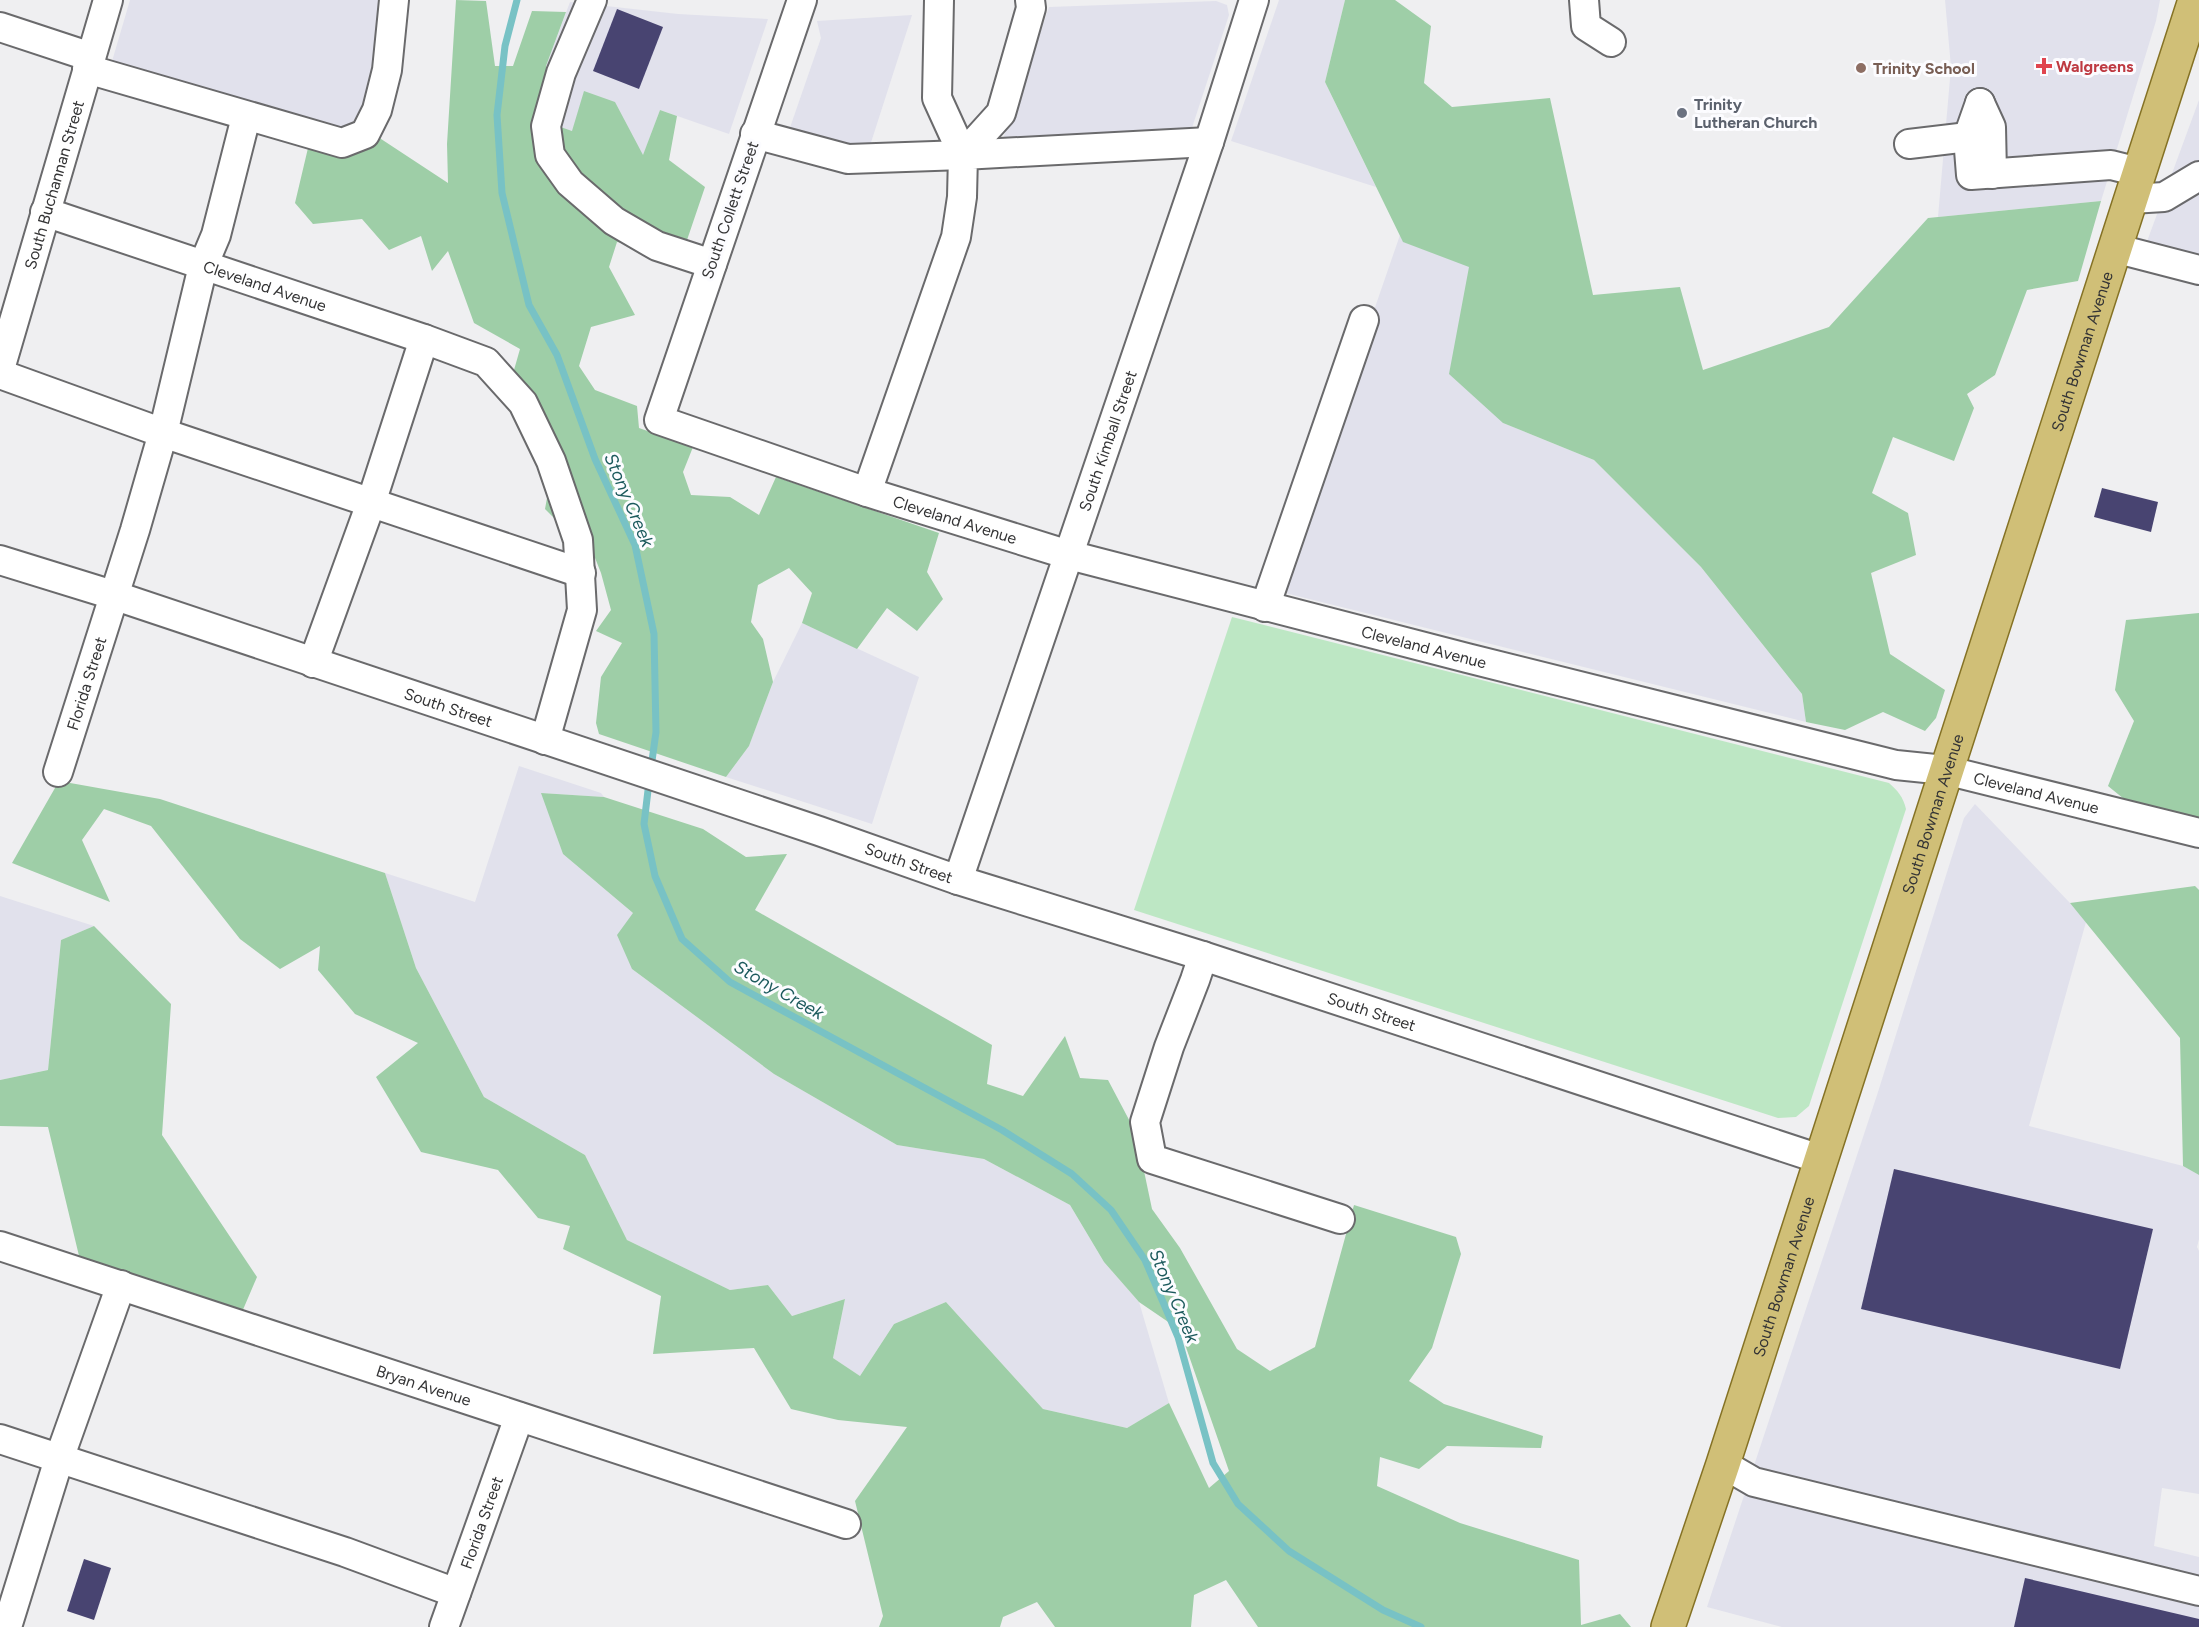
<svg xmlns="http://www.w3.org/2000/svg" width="2199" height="1627" font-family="Figtree,sans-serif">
  <rect width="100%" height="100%" fill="#efeff1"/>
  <g fill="#e1e1ec">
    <path d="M 130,0 L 394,0 L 365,134 L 108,75 Z"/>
    <path d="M 1279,0 L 1345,0 L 1325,82 L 1376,187 L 1231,141 Z"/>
    <path d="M 1945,0 L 2160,0 L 2156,21 L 2101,201 L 1938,217 L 1951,67 Z"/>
    <path d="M 1216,1 L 1227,5 L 1229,15 L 1187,143 L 998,153 L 1049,7 Z"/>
    <path d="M 570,2 L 678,14 L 768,19 L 729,134 L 660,110 L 643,156 L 558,126 L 546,66 Z"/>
    <path d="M 912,15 L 866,158 L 785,142 L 821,38 L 817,21 Z"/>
    <path d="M 2199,100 L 2199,270 L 2142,255 Z"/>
    <path d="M 1400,235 L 1404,242 L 1469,266 L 1503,423 L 1594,460 L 1701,567 L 1802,694 L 1806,722 L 1277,591 Z"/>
    <path d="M 802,623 L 919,677 L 872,824 L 726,777 L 749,746 L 773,682 Z"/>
    <path d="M 519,766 L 601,793 L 604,797 L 542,793 L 563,854 L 633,913 L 632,969 L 774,1074 L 897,1145 L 984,1159 L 1070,1205 L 1104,1262 L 1139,1302 L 1169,1403 L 1127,1428 L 1043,1409 L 946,1302 L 894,1324 L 860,1376 L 833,1358 L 845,1299 L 792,1316 L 768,1285 L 730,1290 L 627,1240 L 585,1155 L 484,1097 L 416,968 L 385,873 L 475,902 Z"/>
    <path d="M 1975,804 L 2070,903 L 2086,922 L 2029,1126 L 2183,1166 L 2199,1175 L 2199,1239 L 2197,1247 L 2199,1251 L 2199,1494 L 2162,1488 L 2154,1546 L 2199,1557 L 2199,1627 L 1782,1627 L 1707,1607 L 1878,1092 L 1964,818 Z"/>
    <path d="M 0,896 L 94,926 L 61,940 L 48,1070 L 0,1080 Z"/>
  </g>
  <path fill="#bde7c4" d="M 1232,617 L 1889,783 C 1898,791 1903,797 1906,809 L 1809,1106 L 1796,1117 L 1778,1118 L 1134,910 Z"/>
  <g fill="#9ecea7">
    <path d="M 456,0 L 486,1 L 495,66 L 513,66 L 532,11 L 566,12 L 546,66 L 558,126 L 572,131 L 584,91 L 615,102 L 643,155 L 660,110 L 677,116 L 669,160 L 705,187 L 686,243 L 672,252 L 617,242 L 609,267 L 635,315 L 591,327 L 579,366 L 595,390 L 637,406 L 639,428 L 693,447 L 683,472 L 691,495 L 730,497 L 759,515 L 776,477 L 939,533 L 927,572 L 943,599 L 917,631 L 887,608 L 857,649 L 802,623 L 812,593 L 789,568 L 758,585 L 751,622 L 763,639 L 773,682 L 749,746 L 726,777 L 599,734 L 596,723 L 601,677 L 622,643 L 596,631 L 611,610 L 601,573 L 580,520 L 561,525 L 545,509 L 549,487 L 512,377 L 520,349 L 474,323 L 448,251 L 432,271 L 421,236 L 389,250 L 362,219 L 313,224 L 295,203 L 308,148 L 375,135 L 448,183 L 447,144 Z"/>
    <path d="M 1345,0 L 1395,0 L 1431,26 L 1424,83 L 1452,107 L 1550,98 L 1593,295 L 1680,287 L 1703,370 L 1829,327 L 1928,218 L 2101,201 L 2078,281 L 2027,290 L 1995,375 L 1967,394 L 1974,408 L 1954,461 L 1893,437 L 1872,493 L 1908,513 L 1916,555 L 1871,573 L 1890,654 L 1945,690 L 1936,718 L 1925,731 L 1883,712 L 1845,730 L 1806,722 L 1802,694 L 1701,567 L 1594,460 L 1503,423 L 1449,374 L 1469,267 L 1403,242 L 1325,82 Z"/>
    <path d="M 2199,613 L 2199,819 L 2129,803 L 2108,786 L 2134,721 L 2115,690 L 2126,620 Z"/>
    <path d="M 59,781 L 160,799 L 385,873 L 416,968 L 484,1097 L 585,1155 L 627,1240 L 730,1290 L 768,1285 L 792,1316 L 845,1299 L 833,1358 L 860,1376 L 894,1324 L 946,1302 L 1043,1409 L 1127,1428 L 1169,1403 L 1209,1488 L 1229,1471 L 1180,1330 L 1139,1302 L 1104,1262 L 1070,1205 L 984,1159 L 897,1145 L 774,1074 L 632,969 L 617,935 L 633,913 L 563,854 L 541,793 L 604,797 L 703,829 L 746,857 L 787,854 L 755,910 L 992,1045 L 987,1084 L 1023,1096 L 1065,1036 L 1080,1078 L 1108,1080 L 1136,1133 L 1152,1209 L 1180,1248 L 1237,1349 L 1270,1371 L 1315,1347 L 1354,1205 L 1456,1237 L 1461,1254 L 1432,1348 L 1409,1381 L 1444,1404 L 1543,1436 L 1541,1448 L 1447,1446 L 1419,1469 L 1380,1457 L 1377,1486 L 1460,1523 L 1579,1560 L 1581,1625 L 1620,1614 L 1631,1627 L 1258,1627 L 1226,1580 L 1194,1595 L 1191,1627 L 1055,1627 L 1037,1602 L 1003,1617 L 1000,1627 L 879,1627 L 883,1616 L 855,1501 L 907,1427 L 838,1420 L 791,1409 L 754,1348 L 653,1354 L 661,1296 L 563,1249 L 570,1226 L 538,1218 L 498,1170 L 421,1152 L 376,1077 L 418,1043 L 355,1014 L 318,970 L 320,946 L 280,969 L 240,939 L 151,826 L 104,809 L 82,840 L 110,902 L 12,863 Z"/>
    <path d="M 2195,886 L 2199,890 L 2199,1175 L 2183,1166 L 2180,1038 L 2070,903 Z"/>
    <path d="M 94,926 L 171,1004 L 162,1135 L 257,1277 L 242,1312 L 80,1260 L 48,1127 L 0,1126 L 0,1080 L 48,1070 L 61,940 Z"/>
  </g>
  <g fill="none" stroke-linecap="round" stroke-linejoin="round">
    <g stroke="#78c2c5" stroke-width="7">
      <path d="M 517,0 L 505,46 L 497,115 L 502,193 L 529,305 L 557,355 L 595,459 L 635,545 L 654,634 L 656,732 L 651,768"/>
      <path d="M 649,782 L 644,824 L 655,876 L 682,939 L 730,982 L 1002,1130 L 1072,1174 L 1111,1210 L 1145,1260 L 1178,1337 L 1213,1463 L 1238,1504 L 1289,1551 L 1383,1610 L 1421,1627"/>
    </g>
  </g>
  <g fill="#484471">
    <path d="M 617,9 L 663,27 L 639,89 L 593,71 Z"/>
    <path d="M 2102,488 L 2158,502 L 2151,532 L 2094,517 Z"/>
    <path d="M 1894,1169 L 2153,1229 L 2120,1369 L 1861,1309 Z"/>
    <path d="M 84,1559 L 111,1568 L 94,1620 L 67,1611 Z"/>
    <path d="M 2025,1578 L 2199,1619 L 2199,1627 L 2014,1627 Z"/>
  </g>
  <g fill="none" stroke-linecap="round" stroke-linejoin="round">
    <defs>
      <g id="minor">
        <path d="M 592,0 L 561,73 L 546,126 L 550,155 L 570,183 L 614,221 L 657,246 L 712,264"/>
        <path id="s1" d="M 802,0 L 659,420 L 867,492 L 1069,555 L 1467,658 L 1896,765 L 1945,770 L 2199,833"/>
        <path d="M 939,0 L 937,98 L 963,155"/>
        <path d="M 1584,0 L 1586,26 L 1611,42"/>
        <path d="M 0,27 L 91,57"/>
        <path d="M 87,69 L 342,143 L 365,134 L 377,110 L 387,70 L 394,0"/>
        <path d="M 1980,103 L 1968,137 L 1971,175 L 2111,165 L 2139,172"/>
        <path d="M 1980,103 L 1991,127 L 1992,174"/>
        <path d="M 755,134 L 848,159 L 963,155 L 1001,113 L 1031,8 L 1030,0"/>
        <path d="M 1909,144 L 1968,137"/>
        <path d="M 2131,199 L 2164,197 L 2199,176"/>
        <path id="s2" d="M 45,212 L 424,339 L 486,362 L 523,403 L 551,461 L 578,540 L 582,610 L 545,740"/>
        <path d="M 2114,248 L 2199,270"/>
        <path id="s3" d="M 0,369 L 108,0"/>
        <path d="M 0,374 L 163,433 L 581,573"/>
        <path d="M 867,492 L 956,237 L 962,197 L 963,155 L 1209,142"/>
        <path id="s4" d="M 0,560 L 113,595 L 819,831 L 958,880 L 1203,956 L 1820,1159"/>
        <path d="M 1265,607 L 1364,320"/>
        <path d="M 313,663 L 371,503 L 424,339"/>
        <path id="s5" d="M 58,772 L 135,530 L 163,433 L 203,266 L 216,235 L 246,117"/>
        <path id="s6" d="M 958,880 L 1209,142 L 1254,0"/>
        <path d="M 1203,956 L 1195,980 L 1169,1047 L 1145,1122 L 1152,1159 L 1340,1219"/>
        <path id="s7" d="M 0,1246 L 846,1524"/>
        <path d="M 0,1439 L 345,1552 L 456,1593"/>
        <path d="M 1723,1464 L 1754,1482 L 2199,1591"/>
        <path d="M 7,1627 L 59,1459 L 121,1285"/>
        <path id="s8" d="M 444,1627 L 519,1417"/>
      </g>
      <g id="major">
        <path id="s9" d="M 1668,1627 L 1723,1464 L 2195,0"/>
      </g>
    </defs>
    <use href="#minor" stroke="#6a6a6c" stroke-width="32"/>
    <use href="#major" stroke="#857225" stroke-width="36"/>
    <use href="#minor" stroke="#fff" stroke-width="28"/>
    <use href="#major" stroke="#d0bf77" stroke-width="33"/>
  </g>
  <path fill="#e0444e" stroke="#fcfcff" stroke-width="2" d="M2041 57h6v6h6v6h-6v6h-6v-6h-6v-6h6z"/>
  <circle fill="#8d6e63" stroke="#fcfcff" stroke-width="2" cx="1861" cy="68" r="6"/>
  <circle fill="#6b7280" stroke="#fcfcff" stroke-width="2" cx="1682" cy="113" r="6"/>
  <g text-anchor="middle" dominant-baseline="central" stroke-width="6" stroke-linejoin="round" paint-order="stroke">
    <g font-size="16" font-weight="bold" fill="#be3a42" stroke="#fcfcff" text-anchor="start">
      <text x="2056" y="66">Walgreens</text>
    </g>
    <g font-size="16" font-weight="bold" fill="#785e54" stroke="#fcfcff" text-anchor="start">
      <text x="1873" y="68">Trinity School</text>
    </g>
    <g font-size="16" font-weight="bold" fill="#5b616d" stroke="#fcfcff" text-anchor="start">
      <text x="1694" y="104">Trinity<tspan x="1694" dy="18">Lutheran Church</tspan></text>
    </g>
    <g font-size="16" fill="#343435" stroke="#fcfcff">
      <text stroke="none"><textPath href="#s3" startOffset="192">South Buchannan Street</textPath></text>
      <text transform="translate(730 210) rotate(-71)">South Collett Street</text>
      <text stroke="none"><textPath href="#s2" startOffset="232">Cleveland Avenue</textPath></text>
      <text stroke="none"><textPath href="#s9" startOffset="1341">South Bowman Avenue</textPath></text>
      <text stroke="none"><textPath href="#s6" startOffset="464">South Kimball Street</textPath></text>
      <text stroke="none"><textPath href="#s1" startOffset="756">Cleveland Avenue</textPath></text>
      <text stroke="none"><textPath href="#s1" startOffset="1242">Cleveland Avenue</textPath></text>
      <text stroke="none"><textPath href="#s5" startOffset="93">Florida Street</textPath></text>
      <text stroke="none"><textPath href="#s4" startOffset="472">South Street</textPath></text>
      <text stroke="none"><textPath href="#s1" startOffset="1872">Cleveland Avenue</textPath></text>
      <text stroke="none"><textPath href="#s9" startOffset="855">South Bowman Avenue</textPath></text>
      <text stroke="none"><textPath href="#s4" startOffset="958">South Street</textPath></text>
      <text stroke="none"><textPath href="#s4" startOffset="1444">South Street</textPath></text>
      <text stroke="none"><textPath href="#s9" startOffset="369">South Bowman Avenue</textPath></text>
      <text stroke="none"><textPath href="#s7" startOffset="446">Bryan Avenue</textPath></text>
      <text stroke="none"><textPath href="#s8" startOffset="111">Florida Street</textPath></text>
    </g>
    <g font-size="18" font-style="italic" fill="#1c5a5d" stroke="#fcfcff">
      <text transform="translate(629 500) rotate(67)">Stony Creek</text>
      <text transform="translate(779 990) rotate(30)">Stony Creek</text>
      <text transform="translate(1174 1296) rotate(67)">Stony Creek</text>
    </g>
  </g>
</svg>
